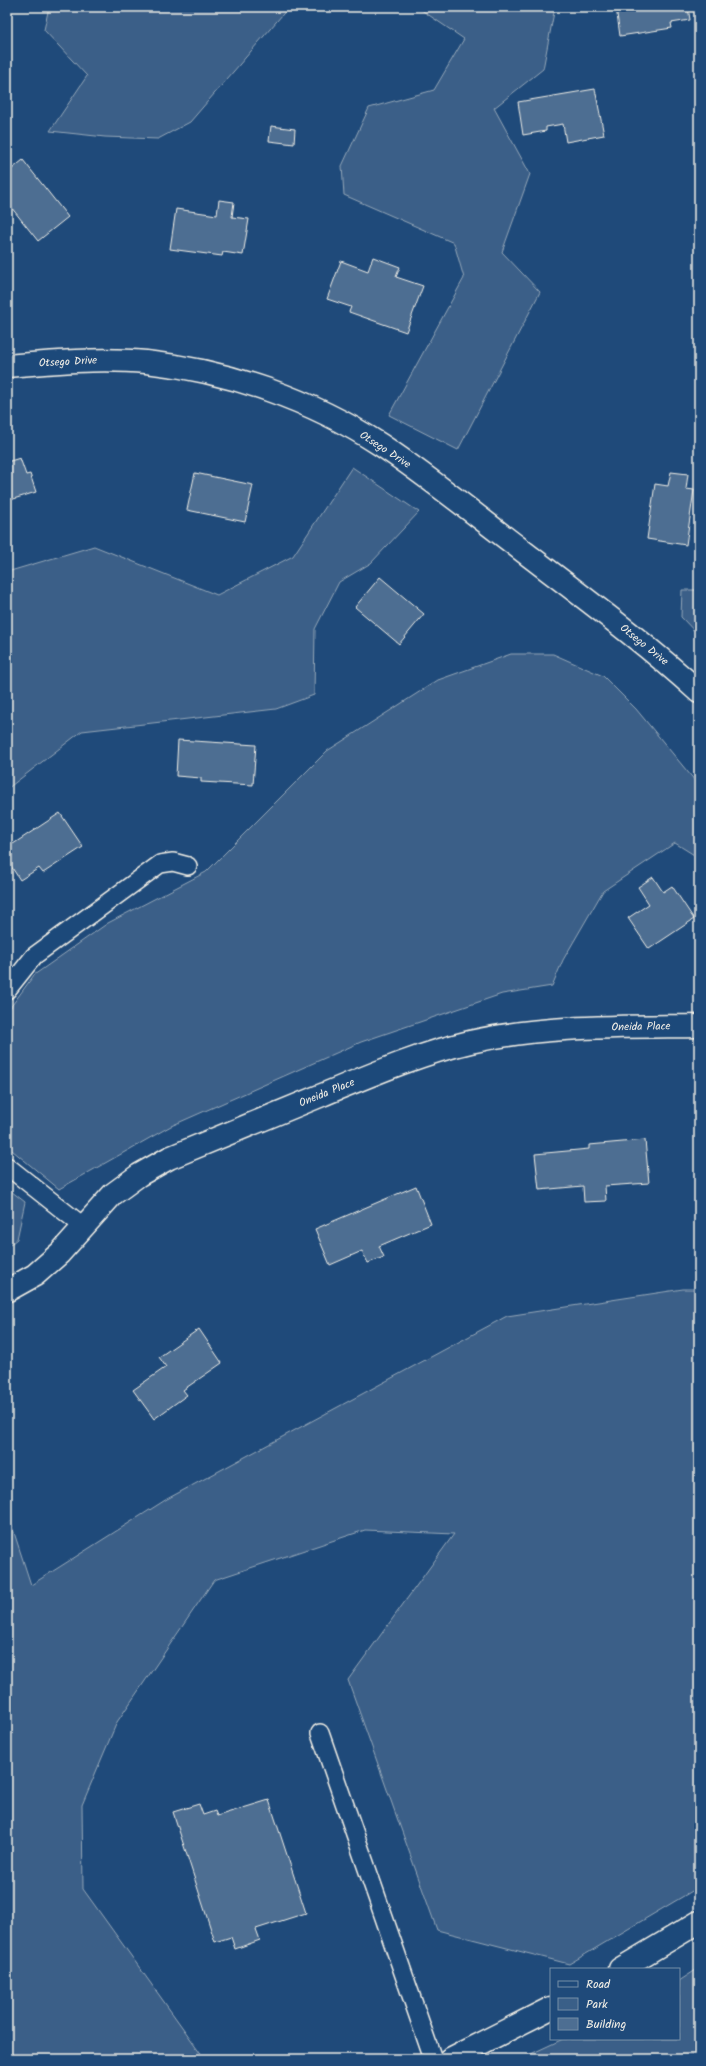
<svg xmlns="http://www.w3.org/2000/svg" width="706" height="2066" font-family="Kalam,sans-serif">
  <rect width="100%" height="100%" fill="#1f4a7a"/>
  <filter id="ink" filterUnits="userSpaceOnUse"><feTurbulence type="fractalNoise" baseFrequency=".025" numOctaves="2"/><feDisplacementMap in="SourceGraphic" scale="8" xChannelSelector="R" yChannelSelector="G"/><feConvolveMatrix kernelMatrix="1 2 1 2 8 2 1 2 1" color-interpolation-filters="sRGB"/></filter>
  <g filter="url(#ink)">
    <g fill="#3a5f88" stroke="#97a8b8">
      <path d="M 49,7 L 289,7 L 190,122 L 158,139 L 105,137 L 50,131 L 87,76 L 44,30 Z"/>
      <path d="M 417,7 L 555,7 L 543,69 L 494,108 L 530,174 L 502,252 L 540,292 L 458,450 L 389,415 L 464,278 L 454,243 L 344,195 L 342,166 L 369,108 L 434,90 L 464,39 Z"/>
      <path d="M 352,467 L 419,512 L 371,563 L 339,582 L 315,629 L 314,695 L 276,709 L 82,731 L 7,789 L 7,572 L 94,546 L 217,595 L 293,556 Z"/>
      <path d="M 682,590 L 699,590 L 699,636 L 681,617 Z"/>
      <path d="M 511,654 L 553,654 L 603,676 L 636,709 L 696,782 L 699,792 L 699,858 L 675,843 L 603,891 L 563,960 L 552,986 L 502,994 L 361,1042 L 171,1126 L 59,1189 L 7,1146 L 7,1012 L 34,975 L 108,923 L 206,872 L 327,751 L 438,680 Z"/>
      <path d="M 7,1188 L 25,1202 L 17,1239 L 7,1247 Z"/>
      <path d="M 683,1289 L 699,1289 L 699,1887 L 569,1964 L 437,1930 L 348,1680 L 454,1534 L 365,1530 L 214,1580 L 117,1722 L 82,1805 L 83,1889 L 205,2059 L 7,2059 L 7,1518 L 9,1517 L 31,1585 L 167,1499 L 507,1316 Z"/>
      <path d="M 699,1968 L 699,2059 L 520,2059 L 563,2039 L 679,2039 L 679,1981 Z"/>
    </g>
    <g fill="#4d6e92" stroke="#f4f1e8">
      <path d="M 616,7 L 688,7 L 690,20 L 671,23 L 672,28 L 620,36 Z"/>
      <path d="M 595,89 L 604,135 L 566,142 L 563,124 L 546,127 L 546,131 L 523,135 L 518,102 Z"/>
      <path d="M 271,126 L 295,129 L 294,144 L 269,141 Z"/>
      <path d="M 23,160 L 68,217 L 38,241 L 7,202 L 7,173 Z"/>
      <path d="M 219,200 L 234,202 L 232,217 L 249,219 L 243,255 L 223,252 L 222,256 L 170,249 L 176,209 L 217,215 Z"/>
      <path d="M 373,257 L 400,267 L 396,277 L 423,286 L 406,332 L 349,312 L 351,307 L 327,299 L 341,261 L 368,271 Z"/>
      <path d="M 20,458 L 26,475 L 30,474 L 36,492 L 7,501 L 7,462 Z"/>
      <path d="M 671,472 L 688,474 L 686,489 L 694,490 L 686,545 L 647,539 L 655,484 L 668,486 Z"/>
      <path d="M 195,473 L 253,485 L 245,522 L 187,510 Z"/>
      <path d="M 380,577 L 424,614 L 399,644 L 355,607 Z"/>
      <path d="M 178,740 L 256,745 L 253,785 L 201,782 L 201,778 L 176,776 Z"/>
      <path d="M 60,813 L 83,847 L 43,873 L 39,868 L 20,880 L 7,860 L 7,848 Z"/>
      <path d="M 653,877 L 663,892 L 672,886 L 694,919 L 649,949 L 628,918 L 649,904 L 638,887 Z"/>
      <path d="M 645,1140 L 649,1183 L 605,1186 L 606,1201 L 584,1202 L 583,1186 L 539,1190 L 535,1154 L 589,1149 L 589,1145 Z"/>
      <path d="M 416,1186 L 431,1224 L 379,1246 L 384,1257 L 368,1263 L 362,1251 L 330,1265 L 315,1229 Z"/>
      <path d="M 199,1329 L 222,1363 L 183,1390 L 187,1395 L 154,1419 L 133,1390 L 166,1367 L 159,1357 Z"/>
      <path d="M 269,1800 L 306,1913 L 256,1929 L 260,1940 L 235,1949 L 231,1937 L 215,1942 L 173,1812 L 199,1804 L 203,1815 L 215,1811 L 217,1816 Z"/>
    </g>
    <g fill="none" stroke-linecap="round" stroke-linejoin="round">
      <defs>
        <g id="lane">
          <path d="M 7,990 L 34,956 L 160,864 L 173,862 L 188,866"/>
          <path d="M 7,1166 L 84,1227"/>
          <path d="M 320,1733 L 433,2059"/>
        </g>
        <g id="street">
          <path d="M 7,366 C 53,362 100,358 146,362 C 229,371 312,400 381,445 C 429,477 473,513 519,548 C 580,595 642,640 699,692"/>
          <path d="M 8,1290 L 35,1275 L 60,1253 L 113,1194 L 139,1175 L 169,1158 C 220,1137 271,1116 322,1095 C 371,1075 419,1054 470,1042 C 545,1025 623,1027 699,1026"/>
        </g>
        <g id="secondary">
          <path d="M 620,1969 L 699,1922"/>
          <path d="M 450,2059 L 551,2008"/>
        </g>
      </defs>
      <use href="#lane" stroke="#f4f1e8" stroke-width="20"/>
      <use href="#street" stroke="#f4f1e8" stroke-width="25"/>
      <use href="#secondary" stroke="#f4f1e8" stroke-width="25"/>
      <use href="#lane" stroke="#1f4a7a" stroke-width="17"/>
      <use href="#street" stroke="#1f4a7a" stroke-width="22"/>
      <use href="#secondary" stroke="#1f4a7a" stroke-width="22"/>
    </g>
  </g>
  <g text-anchor="middle" dominant-baseline="central" stroke-width="3.5" stroke-linejoin="round" paint-order="stroke">
    <g font-size="11" fill="#f4f1e8" stroke="#1f4a7a">
      <text transform="translate(68 362) rotate(-3)">Otsego Drive</text>
      <text transform="translate(385 450) rotate(33)">Otsego Drive</text>
      <text transform="translate(644 645) rotate(39)">Otsego Drive</text>
      <text transform="translate(641 1027) rotate(-1)">Oneida Place</text>
      <text transform="translate(327 1093) rotate(-22)">Oneida Place</text>
    </g>
  </g>
  <rect width="706" height="2066" fill="none" stroke="#1f4a7a" stroke-width="24"/>
  <rect x="12" y="12" width="682" height="2042" fill="none" stroke="#f4f1e8" stroke-width="1.5" filter="url(#ink)"/>
  <rect x="550" y="1968" width="130" height="72" fill="#1f4a7a" stroke="#748da6"/>
  <rect x="558" y="1981" width="20" height="6" fill="#1f4a7a" stroke="#748da6"/>
  <text x="586" y="1988" font-size="12" fill="#f4f1e8">Road</text>
  <rect x="558" y="1998" width="20" height="12" fill="#3a5f88" stroke="#748da6"/>
  <text x="586" y="2008" font-size="12" fill="#f4f1e8">Park</text>
  <rect x="558" y="2018" width="20" height="12" fill="#4d6e92" stroke="#748da6"/>
  <text x="586" y="2028" font-size="12" fill="#f4f1e8">Building</text>
</svg>
